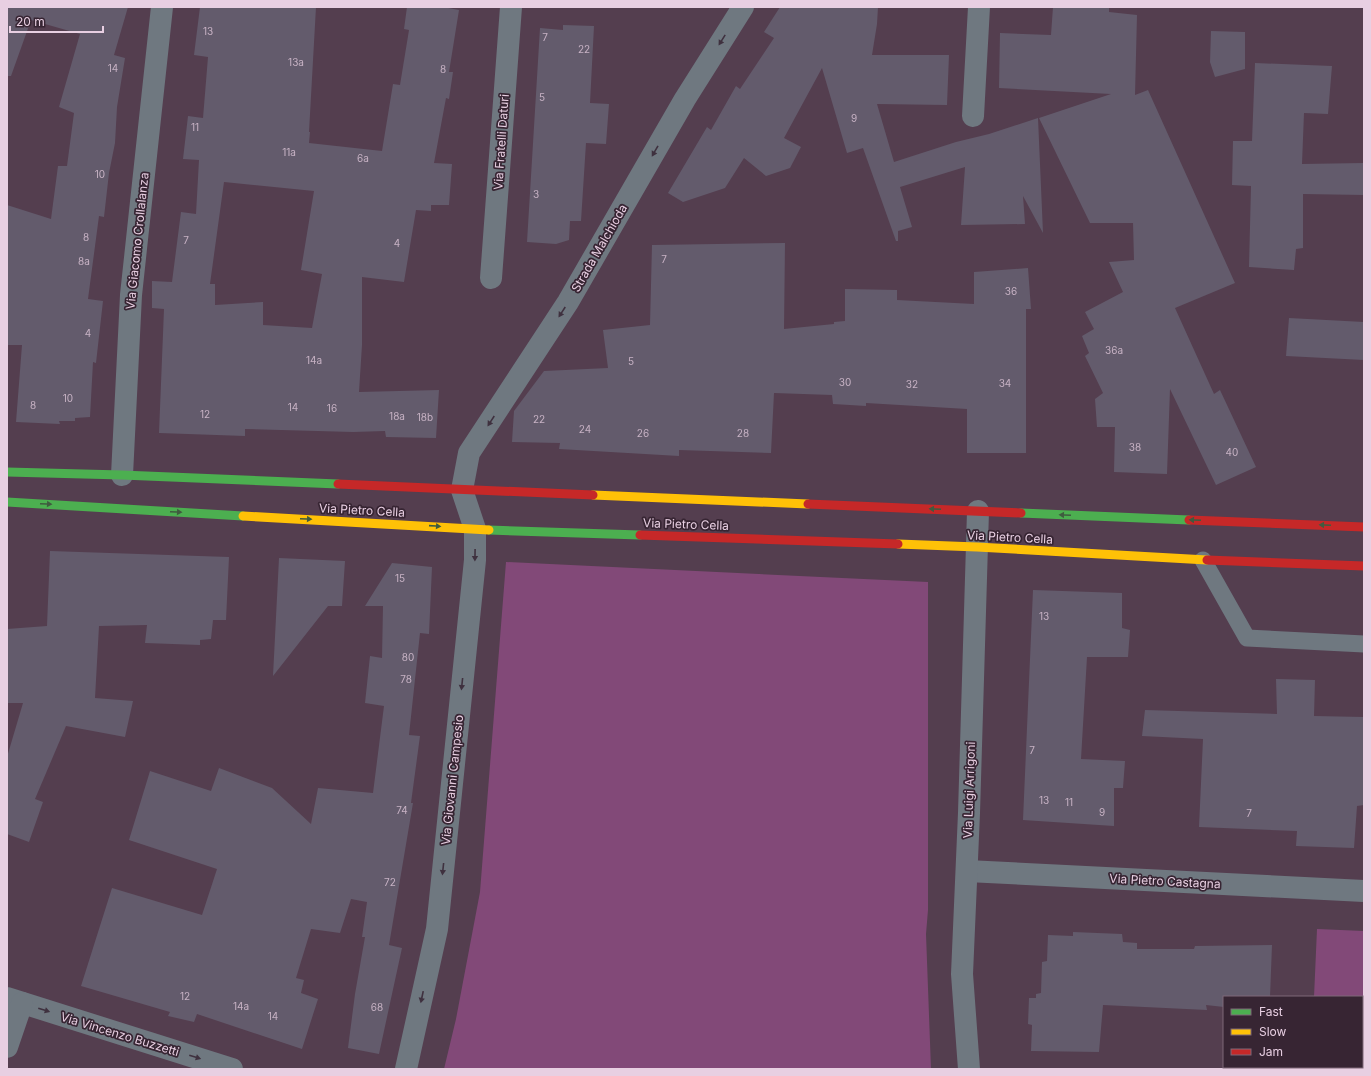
<svg xmlns="http://www.w3.org/2000/svg" width="1371" height="1076" font-family="Inter,sans-serif">
  <rect width="100%" height="100%" fill="#543e4f"/>
  <g fill="#824978">
    <path d="M 506,562 L 928,582 L 928,910 L 926,934 L 931,1069 L 444,1069 L 456,1019 L 480,892 Z"/>
    <path d="M 1317,929 L 1364,931 L 1364,1069 L 1311,1069 L 1311,1067 L 1362,1067 L 1362,997 L 1314,997 Z"/>
  </g>
  <g fill="#635b6c" fill-rule="evenodd">
    <path d="M 7,7 L 128,7 L 114,55 L 125,58 L 117,107 L 115,143 L 109,173 L 104,217 L 99,216 L 88,299 L 103,301 L 96,363 L 93,362 L 90,417 L 75,418 L 75,421 L 59,421 L 60,424 L 16,422 L 22,345 L 7,345 L 7,205 L 51,219 L 58,166 L 67,166 L 74,113 L 59,107 L 80,34 L 31,20 L 11,76 L 7,76 Z"/>
    <path d="M 200,7 L 316,7 L 309,132 L 310,132 L 309,143 L 382,151 L 393,84 L 400,85 L 409,30 L 404,29 L 407,7 L 443,7 L 459,10 L 449,72 L 453,72 L 449,99 L 446,98 L 434,163 L 452,164 L 449,205 L 431,205 L 431,211 L 416,210 L 404,282 L 362,277 L 362,345 L 359,392 L 439,390 L 436,438 L 386,437 L 385,431 L 353,432 L 245,429 L 245,436 L 159,433 L 164,309 L 152,308 L 152,281 L 172,282 L 181,212 L 196,214 L 199,160 L 183,159 L 188,116 L 203,118 L 208,57 L 194,55 ZM 224,182 L 314,191 L 301,270 L 322,274 L 312,328 L 263,325 L 263,302 L 215,305 L 215,284 L 210,284 Z"/>
    <path d="M 780,7 L 878,7 L 877,24 L 872,55 L 949,55 L 947,105 L 877,104 L 894,162 L 956,142 L 989,134 L 1038,118 L 1043,233 L 1023,196 L 1025,224 L 961,225 L 965,167 L 900,187 L 912,227 L 898,231 L 898,241 L 896,241 L 863,148 L 847,153 L 822,68 L 784,138 L 801,147 L 790,168 L 766,176 L 744,158 L 725,188 L 683,202 L 668,193 L 707,127 L 711,130 L 736,86 L 740,89 L 774,38 L 764,32 Z"/>
    <path d="M 1053,7 L 1109,7 L 1109,12 L 1137,15 L 1135,95 L 1148,90 L 1235,283 L 1175,308 L 1214,394 L 1220,390 L 1256,467 L 1216,485 L 1170,389 L 1167,474 L 1114,472 L 1115,427 L 1097,427 L 1095,399 L 1103,393 L 1085,356 L 1089,353 L 1082,336 L 1094,329 L 1085,312 L 1123,292 L 1109,262 L 1134,260 L 1133,223 L 1090,223 L 1039,118 L 1111,94 L 999,88 L 1000,33 L 1051,35 Z"/>
    <path d="M 563,25 L 594,26 L 590,103 L 609,104 L 606,144 L 586,143 L 581,221 L 570,221 L 569,240 L 556,244 L 527,242 L 540,28 L 563,30 Z"/>
    <path d="M 1211,31 L 1245,32 L 1245,69 L 1215,77 L 1210,62 Z"/>
    <path d="M 1255,63 L 1332,66 L 1328,114 L 1304,113 L 1302,164 L 1364,163 L 1364,195 L 1303,194 L 1303,248 L 1296,249 L 1294,270 L 1249,267 L 1251,186 L 1232,185 L 1233,141 L 1252,141 Z"/>
    <path d="M 785,243 L 784,329 L 834,324 L 834,322 L 845,321 L 845,289 L 897,290 L 897,300 L 974,304 L 974,272 L 1028,268 L 1031,309 L 1026,309 L 1026,453 L 967,453 L 967,409 L 866,403 L 866,406 L 833,404 L 832,395 L 774,393 L 771,453 L 679,450 L 679,456 L 559,449 L 560,443 L 512,442 L 514,411 L 544,371 L 608,368 L 603,330 L 650,325 L 652,245 Z"/>
    <path d="M 1289,318 L 1364,322 L 1364,360 L 1286,356 Z"/>
    <path d="M 50,551 L 229,557 L 226,620 L 213,620 L 211,639 L 200,640 L 200,645 L 145,643 L 147,625 L 99,626 L 95,698 L 133,701 L 125,737 L 66,726 L 35,799 L 43,802 L 29,842 L 7,834 L 7,757 L 23,703 L 7,703 L 7,629 L 47,626 Z"/>
    <path d="M 279,558 L 345,561 L 342,606 L 328,606 L 273,676 Z"/>
    <path d="M 392,563 L 432,567 L 429,634 L 420,633 L 409,735 L 420,736 L 411,803 L 413,803 L 389,945 L 402,948 L 379,1054 L 348,1048 L 355,994 L 365,937 L 362,937 L 367,902 L 351,899 L 340,933 L 311,929 L 296,978 L 304,980 L 301,993 L 318,999 L 302,1049 L 197,1014 L 194,1022 L 168,1016 L 170,1012 L 81,986 L 112,888 L 202,915 L 217,869 L 129,840 L 150,771 L 211,791 L 219,768 L 272,788 L 311,824 L 318,788 L 373,793 L 384,706 L 365,703 L 370,656 L 382,658 L 383,606 L 365,606 Z"/>
    <path d="M 1033,590 L 1122,593 L 1122,628 L 1130,630 L 1128,657 L 1087,657 L 1081,759 L 1125,761 L 1123,788 L 1114,788 L 1114,826 L 1023,820 Z"/>
    <path d="M 1276,679 L 1315,680 L 1314,716 L 1364,717 L 1364,805 L 1357,806 L 1354,848 L 1296,846 L 1297,831 L 1199,827 L 1203,739 L 1142,736 L 1145,710 L 1277,714 Z"/>
    <path d="M 1073,932 L 1122,934 L 1123,942 L 1137,943 L 1137,949 L 1194,949 L 1195,946 L 1272,945 L 1270,997 L 1224,997 L 1224,1007 L 1206,1005 L 1207,1010 L 1103,1005 L 1099,1052 L 1031,1051 L 1032,1025 L 1028,1024 L 1029,998 L 1036,998 L 1036,994 L 1041,993 L 1042,962 L 1047,961 L 1048,935 L 1073,936 Z"/>
  </g>
  <g fill="none" stroke-linecap="round" stroke-linejoin="round">
    <path stroke="#6f7880" stroke-width="17" d="M 1203,560 L 1247,638 L 1364,644"/>
    <g stroke="#6f7880" stroke-width="22">
      <path d="M 973,116 L 979,7"/>
      <path d="M 491,278 L 511,7"/>
      <path d="M 122,475 L 131,295 L 162,7"/>
      <path d="M 967,871 L 1364,891"/>
      <path d="M 7,998 L 232,1069"/>
      <path d="M 7,1047 L 22,1003"/>
      <path d="M 406,1069 L 437,929 L 475,560 L 475,529 L 462,490 L 469,453 L 568,302 L 685,99 L 743,7"/>
      <path d="M 969,1069 L 962,974 L 969,813 L 978,511"/>
    </g>
    <g stroke="#4caf50" stroke-width="9">
      <path d="M 7,472 L 122,475 L 338,484"/>
      <path d="M 7,502 L 243,516"/>
      <path d="M 1021,513 L 1189,520"/>
      <path d="M 489,530 L 640,535"/>
    </g>
    <g stroke="#ffc107" stroke-width="9">
      <path d="M 593,495 L 808,504"/>
      <path d="M 243,516 L 489,530"/>
      <path d="M 898,544 L 977,547 L 1207,560"/>
    </g>
    <g stroke="#c62828" stroke-width="9">
      <path d="M 338,484 L 593,495"/>
      <path d="M 808,504 L 1021,513"/>
      <path d="M 1189,520 L 1364,527"/>
      <path d="M 640,535 L 898,544"/>
      <path d="M 1207,560 L 1364,566"/>
    </g>
  </g>
  <defs><path id="oneway-solid" d="M-6-.8H1V-3.2L6.5 0L1 3.2V.8H-6Z"/></defs>
  <g fill="#3f313f">
    <use href="#oneway-solid" transform="translate(722 40) rotate(122)"/>
    <use href="#oneway-solid" transform="translate(655 151) rotate(120)"/>
    <use href="#oneway-solid" transform="translate(562 312) rotate(123)"/>
    <use href="#oneway-solid" transform="translate(491 421) rotate(123)"/>
    <use href="#oneway-solid" transform="translate(475 555) rotate(91)"/>
    <use href="#oneway-solid" transform="translate(462 684) rotate(96)"/>
    <use href="#oneway-solid" transform="translate(443 869) rotate(96)"/>
    <use href="#oneway-solid" transform="translate(422 997) rotate(102)"/>
    <use href="#oneway-solid" transform="translate(44 1010) rotate(17)"/>
    <use href="#oneway-solid" transform="translate(195 1057) rotate(17)"/>
  </g>
  <g fill="#3f5c3f">
    <use href="#oneway-solid" transform="translate(46 504) rotate(3)"/>
    <use href="#oneway-solid" transform="translate(935 509) rotate(-178)"/>
    <use href="#oneway-solid" transform="translate(176 512) rotate(3)"/>
    <use href="#oneway-solid" transform="translate(1065 515) rotate(-178)"/>
    <use href="#oneway-solid" transform="translate(306 519) rotate(3)"/>
    <use href="#oneway-solid" transform="translate(1195 520) rotate(-178)"/>
    <use href="#oneway-solid" transform="translate(1325 525) rotate(-178)"/>
    <use href="#oneway-solid" transform="translate(435 526) rotate(4)"/>
  </g>
  <g text-anchor="middle" dominant-baseline="central" stroke-width="3.5" stroke-linejoin="round" paint-order="stroke">
    <g font-size="10" fill="#c7b2c4">
      <text x="208" y="31">13</text>
      <text x="545" y="37">7</text>
      <text x="584" y="49">22</text>
      <text x="296" y="62">13a</text>
      <text x="113" y="68">14</text>
      <text x="443" y="69">8</text>
      <text x="542" y="97">5</text>
      <text x="854" y="118">9</text>
      <text x="195" y="127">11</text>
      <text x="289" y="152">11a</text>
      <text x="363" y="158">6a</text>
      <text x="100" y="174">10</text>
      <text x="536" y="194">3</text>
      <text x="86" y="237">8</text>
      <text x="186" y="240">7</text>
      <text x="397" y="243">4</text>
      <text x="664" y="259">7</text>
      <text x="84" y="261">8a</text>
      <text x="1011" y="291">36</text>
      <text x="88" y="333">4</text>
      <text x="1114" y="350">36a</text>
      <text x="314" y="360">14a</text>
      <text x="631" y="361">5</text>
      <text x="845" y="382">30</text>
      <text x="1005" y="383">34</text>
      <text x="912" y="384">32</text>
      <text x="68" y="398">10</text>
      <text x="33" y="405">8</text>
      <text x="293" y="407">14</text>
      <text x="332" y="408">16</text>
      <text x="205" y="414">12</text>
      <text x="397" y="416">18a</text>
      <text x="425" y="417">18b</text>
      <text x="539" y="419">22</text>
      <text x="585" y="429">24</text>
      <text x="643" y="433">26</text>
      <text x="743" y="433">28</text>
      <text x="1135" y="447">38</text>
      <text x="1232" y="452">40</text>
      <text x="400" y="578">15</text>
      <text x="1044" y="616">13</text>
      <text x="408" y="657">80</text>
      <text x="406" y="679">78</text>
      <text x="1032" y="750">7</text>
      <text x="1044" y="800">13</text>
      <text x="1069" y="802">11</text>
      <text x="402" y="810">74</text>
      <text x="1102" y="812">9</text>
      <text x="1249" y="813">7</text>
      <text x="390" y="882">72</text>
      <text x="185" y="996">12</text>
      <text x="241" y="1006">14a</text>
      <text x="377" y="1007">68</text>
      <text x="273" y="1016">14</text>
    </g>
    <g font-size="12" fill="#e8cfe2" stroke="#372533">
      <text transform="translate(501 142) rotate(-86)">Via Fratelli Daturi</text>
      <text transform="translate(137 241) rotate(-84)">Via Giacomo Crollalanza</text>
      <text transform="translate(599 248) rotate(-60)">Strada Malchioda</text>
      <text transform="translate(362 510) rotate(3)">Via Pietro Cella</text>
      <text transform="translate(686 524) rotate(2)">Via Pietro Cella</text>
      <text transform="translate(1010 537) rotate(3)">Via Pietro Cella</text>
      <text transform="translate(452 780) rotate(-84)">Via Giovanni Campesio</text>
      <text transform="translate(969 790) rotate(-88)">Via Luigi Arrigoni</text>
      <text transform="translate(1165 881) rotate(3)">Via Pietro Castagna</text>
      <text transform="translate(120 1034) rotate(17)">Via Vincenzo Buzzetti</text>
    </g>
  </g>
  <rect width="1371" height="1076" fill="none" stroke="#e8cfe2" stroke-width="16"/>
  <rect x="1223" y="996" width="140" height="72" fill="#372533" stroke="#7e6979"/>
  <rect x="1231" y="1009" width="20" height="6" fill="#4caf50" stroke="#7e6979"/>
  <text x="1259" y="1016" font-size="12" fill="#e8cfe2">Fast</text>
  <rect x="1231" y="1029" width="20" height="6" fill="#ffc107" stroke="#7e6979"/>
  <text x="1259" y="1036" font-size="12" fill="#e8cfe2">Slow</text>
  <rect x="1231" y="1049" width="20" height="6" fill="#c62828" stroke="#7e6979"/>
  <text x="1259" y="1056" font-size="12" fill="#e8cfe2">Jam</text>
  <path d="M10 26v6h93v-6" fill="none" stroke="#e8cfe2" stroke-width="2"/>
  <text x="16" y="26" font-size="12" fill="#e8cfe2" stroke="#372533" stroke-width="3" paint-order="stroke">20 m</text>
</svg>
